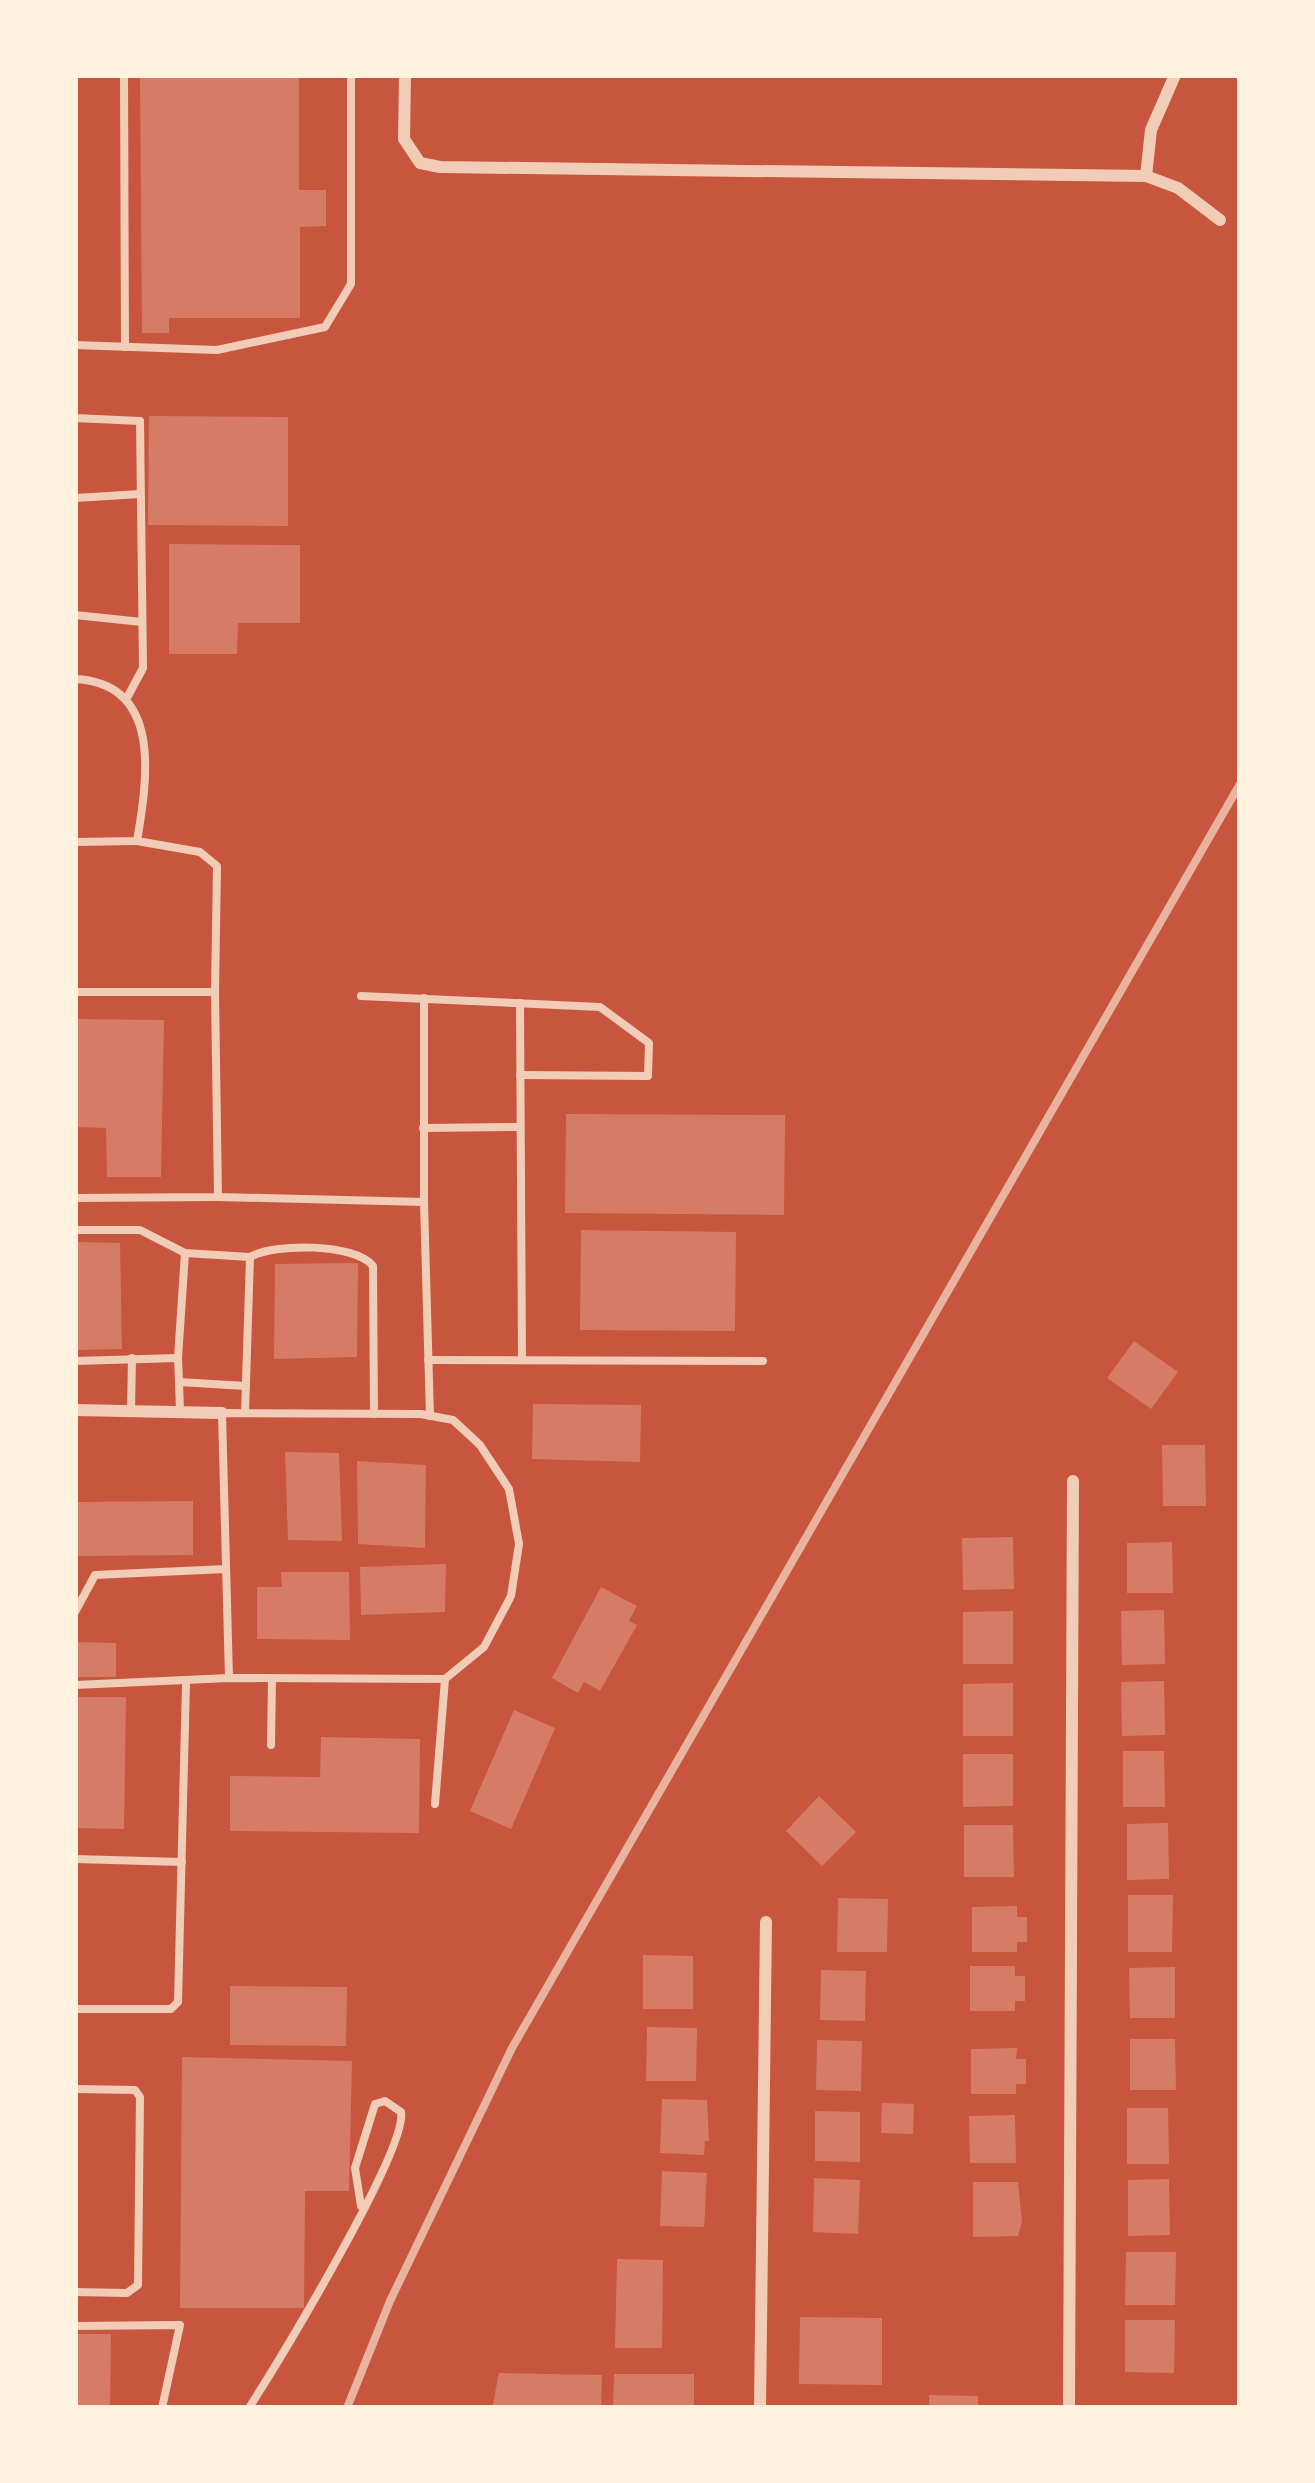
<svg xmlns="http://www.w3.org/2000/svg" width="1315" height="2483" font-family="'Open Sans',sans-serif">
  <rect width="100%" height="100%" fill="#c8553d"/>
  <g fill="#d67c66">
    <path d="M 140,75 L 299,75 L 299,190 L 326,190 L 326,226 L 300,227 L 300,318 L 169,318 L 169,333 L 142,333 Z"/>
    <path d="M 149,416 L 288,417 L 288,526 L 148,525 Z"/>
    <path d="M 169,544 L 300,545 L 300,623 L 238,623 L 237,654 L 169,654 Z"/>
    <path d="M 75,1019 L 164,1020 L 161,1177 L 107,1177 L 106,1128 L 75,1127 Z"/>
    <path d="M 566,1114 L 785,1115 L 784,1215 L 565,1213 Z"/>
    <path d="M 581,1230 L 736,1232 L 735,1331 L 580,1330 Z"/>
    <path d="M 75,1242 L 120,1243 L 122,1349 L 75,1350 Z"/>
    <path d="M 358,1263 L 357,1357 L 274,1359 L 275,1264 Z"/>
    <path d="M 1134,1341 L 1178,1372 L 1151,1409 L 1107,1378 Z"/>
    <path d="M 533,1404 L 641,1405 L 640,1462 L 532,1459 Z"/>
    <path d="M 1162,1445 L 1205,1445 L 1206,1506 L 1163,1506 Z"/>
    <path d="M 285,1452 L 339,1453 L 342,1541 L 288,1540 Z"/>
    <path d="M 357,1461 L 426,1465 L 425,1548 L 358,1544 Z"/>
    <path d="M 193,1501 L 193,1555 L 75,1556 L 75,1502 Z"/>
    <path d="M 1013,1537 L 1014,1589 L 963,1590 L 962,1538 Z"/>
    <path d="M 1172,1542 L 1173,1593 L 1127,1593 L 1127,1543 Z"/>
    <path d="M 446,1564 L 445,1612 L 361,1615 L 360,1567 Z"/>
    <path d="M 281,1572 L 349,1572 L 350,1640 L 257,1639 L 257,1587 L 282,1587 Z"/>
    <path d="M 601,1587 L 637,1606 L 629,1621 L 637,1625 L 600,1691 L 584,1682 L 578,1693 L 552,1678 Z"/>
    <path d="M 1164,1610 L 1165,1664 L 1122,1665 L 1121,1611 Z"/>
    <path d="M 1013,1611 L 1013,1664 L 963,1664 L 963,1612 Z"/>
    <path d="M 75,1642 L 116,1643 L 116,1677 L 75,1677 Z"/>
    <path d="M 1164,1681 L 1165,1735 L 1122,1736 L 1121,1682 Z"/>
    <path d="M 1013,1683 L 1013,1736 L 963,1736 L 963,1684 Z"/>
    <path d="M 75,1697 L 126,1697 L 124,1829 L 75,1828 Z"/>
    <path d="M 514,1710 L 555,1728 L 511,1829 L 470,1811 Z"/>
    <path d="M 321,1737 L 420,1739 L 419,1833 L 230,1831 L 230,1776 L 320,1777 Z"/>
    <path d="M 1123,1751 L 1164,1751 L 1165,1807 L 1123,1807 Z"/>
    <path d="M 963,1754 L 1013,1754 L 1013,1806 L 963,1807 Z"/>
    <path d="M 819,1796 L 856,1832 L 822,1866 L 786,1831 Z"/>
    <path d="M 1168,1823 L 1169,1879 L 1127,1880 L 1127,1824 Z"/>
    <path d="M 964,1825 L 1013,1825 L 1014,1877 L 964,1877 Z"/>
    <path d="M 1128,1895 L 1173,1895 L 1172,1952 L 1128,1952 Z"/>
    <path d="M 838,1898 L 888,1899 L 887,1952 L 837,1952 Z"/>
    <path d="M 1017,1906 L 1017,1917 L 1027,1917 L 1027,1942 L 1017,1942 L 1017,1952 L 972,1952 L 972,1907 Z"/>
    <path d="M 643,1955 L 693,1956 L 693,2009 L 643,2009 Z"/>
    <path d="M 970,1966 L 1015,1966 L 1015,1976 L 1025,1976 L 1025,2001 L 1015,2001 L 1015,2011 L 970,2011 Z"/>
    <path d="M 1175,1967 L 1175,2018 L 1130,2018 L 1129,1968 Z"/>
    <path d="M 821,1970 L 866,1971 L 865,2021 L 820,2020 Z"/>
    <path d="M 230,1986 L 347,1987 L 346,2046 L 230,2045 Z"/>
    <path d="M 647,2027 L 697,2028 L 696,2081 L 646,2081 Z"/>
    <path d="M 1130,2039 L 1175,2039 L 1176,2090 L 1130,2090 Z"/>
    <path d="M 817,2040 L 862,2041 L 861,2091 L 816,2090 Z"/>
    <path d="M 1017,2048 L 1016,2059 L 1026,2059 L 1026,2084 L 1016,2084 L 1016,2094 L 971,2094 L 971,2049 Z"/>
    <path d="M 182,2057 L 352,2061 L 349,2191 L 305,2191 L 304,2308 L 180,2308 Z"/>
    <path d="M 662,2099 L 707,2100 L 709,2141 L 705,2141 L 704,2155 L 660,2153 Z"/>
    <path d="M 882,2103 L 914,2104 L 913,2134 L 881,2133 Z"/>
    <path d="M 1127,2108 L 1168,2108 L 1169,2164 L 1127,2164 Z"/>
    <path d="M 815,2111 L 860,2112 L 860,2162 L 815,2161 Z"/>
    <path d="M 1015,2115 L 1016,2163 L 970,2163 L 969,2116 Z"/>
    <path d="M 662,2171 L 707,2173 L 704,2227 L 660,2226 Z"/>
    <path d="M 814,2178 L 860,2180 L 858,2234 L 813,2232 Z"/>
    <path d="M 1169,2179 L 1170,2235 L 1128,2236 L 1128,2180 Z"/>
    <path d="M 973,2182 L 1018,2182 L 1022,2222 L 1018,2236 L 973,2237 Z"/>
    <path d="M 1126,2252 L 1176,2252 L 1175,2305 L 1125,2305 Z"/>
    <path d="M 617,2259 L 663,2260 L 662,2348 L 615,2348 Z"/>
    <path d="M 800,2317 L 882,2318 L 882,2385 L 799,2384 Z"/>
    <path d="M 1125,2320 L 1175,2320 L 1174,2373 L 1125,2372 Z"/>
    <path d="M 78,2334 L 111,2334 L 110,2408 L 75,2408 Z"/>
    <path d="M 499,2373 L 602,2375 L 601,2408 L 492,2408 Z"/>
    <path d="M 614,2374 L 694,2374 L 694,2408 L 613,2408 Z"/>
    <path d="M 929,2395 L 978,2396 L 978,2408 L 929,2408 Z"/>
  </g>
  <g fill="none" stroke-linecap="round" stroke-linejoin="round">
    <g stroke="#f1ccb7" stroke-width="8">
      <path d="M 124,75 L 125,347"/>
      <path d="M 75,345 L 217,350 L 325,327 L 351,284 L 351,75"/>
      <path d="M 75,418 L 140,421 L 143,668 L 128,696"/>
      <path d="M 75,498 L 140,494"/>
      <path d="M 75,615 L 142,622"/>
      <path d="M 75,679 C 162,683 148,777 137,841 L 75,842"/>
      <path d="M 137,841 L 200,852 L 217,866 L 215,992"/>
      <path d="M 75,992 L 215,992 L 218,1197 L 75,1198"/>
      <path d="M 361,996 L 600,1007 L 649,1043 L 648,1076 L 520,1075"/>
      <path d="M 520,1003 L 522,1360"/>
      <path d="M 423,1128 L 520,1127"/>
      <path d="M 218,1197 L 424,1202 L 430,1416"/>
      <path d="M 424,1202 L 424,998"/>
      <path d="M 75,1230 L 140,1230 L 185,1253 L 250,1257"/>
      <path d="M 178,1358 L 185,1253"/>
      <path d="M 428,1360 L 763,1361"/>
      <path d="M 75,1361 L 178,1358 L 179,1382 L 246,1386"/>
      <path d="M 179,1382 L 180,1411"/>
      <path d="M 131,1411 L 132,1358"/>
      <path d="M 245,1413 L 250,1257 C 274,1243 355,1243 373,1266 L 374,1414"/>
      <path d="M 75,1612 L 95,1575 L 226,1569"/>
      <path d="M 75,1685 L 229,1678 L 445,1679 L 484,1647 L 511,1596 L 519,1544 L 509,1489 L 480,1445 L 453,1420 L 421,1414 L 222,1413 L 229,1678"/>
      <path d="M 271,1745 L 272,1678"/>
      <path d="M 435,1804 L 445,1679"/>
      <path d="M 75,1859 L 182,1862"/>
      <path d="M 75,2009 L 171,2009 L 178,2002 L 186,1684"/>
      <path d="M 75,2089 L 135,2090 L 140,2097 L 138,2285 L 127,2293 L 75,2292"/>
      <path d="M 75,2326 L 180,2325 L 162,2408"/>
      <path d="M 249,2408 C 277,2364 408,2149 401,2112 L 385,2101 L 375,2104 L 355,2168 L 361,2206"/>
    </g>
    <g stroke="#f1ccb7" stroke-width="12">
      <path d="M 405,75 L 404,139 L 420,163 L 440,167 L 1146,176 L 1178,188 L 1220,220"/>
      <path d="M 1146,176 L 1151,130 L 1175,75"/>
      <path d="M 75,1410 L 222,1413"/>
      <path d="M 760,2408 L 766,1922"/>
      <path d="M 1069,2408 L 1073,1481"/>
    </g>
    <path stroke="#e9b49f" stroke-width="8" d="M 347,2408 L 390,2301 L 512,2048 L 1240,784"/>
  </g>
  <rect width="1315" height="2483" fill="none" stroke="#fff3e0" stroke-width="156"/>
</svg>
